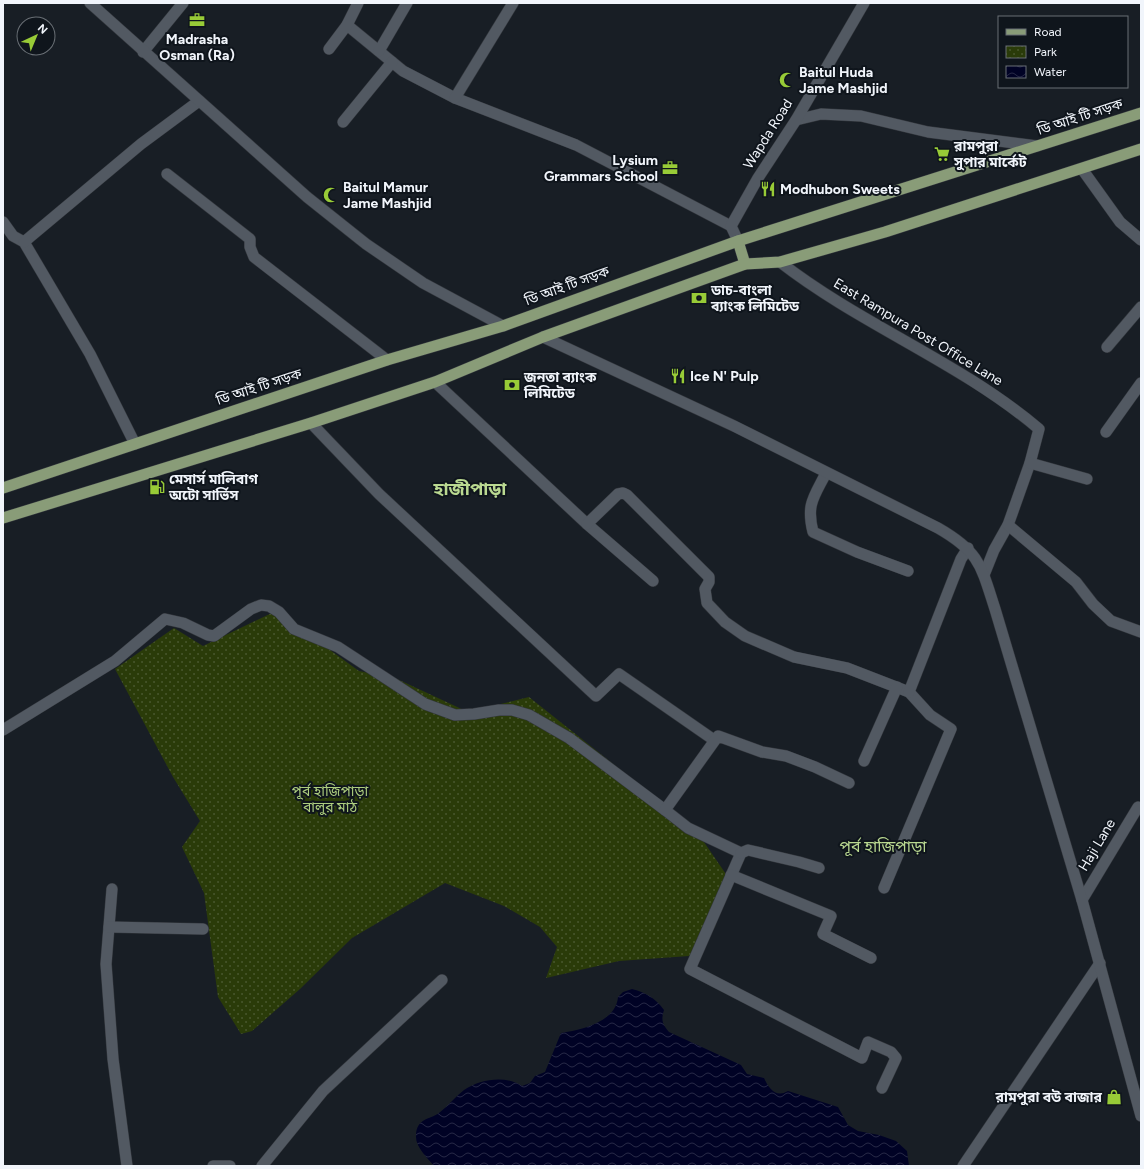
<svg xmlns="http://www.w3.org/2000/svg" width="1144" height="1169" font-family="Figtree,'Noto Sans Bengali',sans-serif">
  <defs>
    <pattern id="park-dots" width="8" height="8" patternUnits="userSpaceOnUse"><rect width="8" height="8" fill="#2a3b09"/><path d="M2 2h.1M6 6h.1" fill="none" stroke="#49582e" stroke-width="1.8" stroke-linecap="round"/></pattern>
    <pattern id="water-waves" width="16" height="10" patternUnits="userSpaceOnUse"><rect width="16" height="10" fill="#000225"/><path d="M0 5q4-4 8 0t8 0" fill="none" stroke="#262846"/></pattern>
  </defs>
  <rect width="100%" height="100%" fill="#181e25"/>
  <path fill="url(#park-dots)" d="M 276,611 L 359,671 L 395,678 L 468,712 L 529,697 L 695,829 L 730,880 L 715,927 L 689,956 L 619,961 L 546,978 L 557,947 L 540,927 L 504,906 L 445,883 L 352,938 L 300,989 L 252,1031 L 241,1034 L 218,997 L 204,893 L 182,847 L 200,821 L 173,777 L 115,669 L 174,628 L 203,646 Z"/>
  <path fill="url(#water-waves)" d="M 632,989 C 647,993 655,998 664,1010 C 661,1020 662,1024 669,1032 L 741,1065 L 747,1074 L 764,1078 C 769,1089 776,1098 788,1091 L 838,1107 L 848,1125 L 858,1131 L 879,1135 L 896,1141 L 907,1151 L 909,1166 L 434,1166 C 427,1157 415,1147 416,1135 C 417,1118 429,1120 439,1113 C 448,1106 455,1097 464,1090 C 480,1079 506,1075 522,1086 L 530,1083 L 535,1076 L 545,1072 L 561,1033 C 581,1030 616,1022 618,997 L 623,992 Z"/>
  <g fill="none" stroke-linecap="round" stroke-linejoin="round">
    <defs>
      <g id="minor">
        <path d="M 347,25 L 403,71 L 455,98 L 576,145 L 731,226"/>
        <path d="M 329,49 L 347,25 L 358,3"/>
        <path d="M 379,51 L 407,3"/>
        <path d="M 143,52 L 183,3"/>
        <path d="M 455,98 L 513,3"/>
        <path d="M 796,120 L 821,114 L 861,116 L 928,132 L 1037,146"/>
        <path d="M 343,122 L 392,62"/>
        <path d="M 1082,169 L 1120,222 L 1141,240"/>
        <path d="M 167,174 L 250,239 L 250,247 L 254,257 L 387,360"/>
        <path d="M 3,222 L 13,236 L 24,242 L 90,354 L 135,444"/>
        <path d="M 24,242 L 141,144 L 199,101"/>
        <path d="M 780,262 C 861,325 960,362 1039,429 L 1030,463 L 1008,525 L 994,550 L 984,575"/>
        <path d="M 1107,347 L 1141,307"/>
        <path d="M 435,382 L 587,524 L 653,581"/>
        <path d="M 311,423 L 379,494 L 596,696 L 619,674 L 714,740"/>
        <path d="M 1106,432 L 1141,383"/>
        <path d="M 1030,463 L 1087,479"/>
        <path d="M 826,473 C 814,497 806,504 813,532 L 857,552 L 908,571"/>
        <path d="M 587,524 L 618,494 L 623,493 L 627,495 L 709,577 L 709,582 L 705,589 L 707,603 L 725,622 L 745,636 L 794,657 L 847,668 L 909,692 L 930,715 L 951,729 L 884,888"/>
        <path d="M 1008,525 L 1076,582 L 1093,604 L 1111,621 L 1141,632"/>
        <path d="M 909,692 L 961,559 L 968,548"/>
        <path d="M 3,730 L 115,661 L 165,619 L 183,623 L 208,635 L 214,636 L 251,609 L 261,605 L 269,606 L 279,612 L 294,629 L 338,647 L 425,704 L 455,715 L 474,714 L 499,710 L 512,710 L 529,715 L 569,738 L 665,810"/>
        <path d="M 864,761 L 897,687"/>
        <path d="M 849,783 L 815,767 L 786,756 L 762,752 L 718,736 L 665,810 L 688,828 L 741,853 L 690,969 L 862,1058 L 868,1042 L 891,1052 L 896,1058 L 882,1088"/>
        <path d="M 741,853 L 748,850 L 799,862 L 819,868"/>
        <path d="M 731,875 L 831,916 L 823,934 L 871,958"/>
        <path d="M 112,889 L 106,964 L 113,1059 L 127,1166"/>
        <path d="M 1082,900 L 1138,807"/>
        <path d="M 109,927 L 203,929"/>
        <path d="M 213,1166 L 230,1166"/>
        <path d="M 262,1166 L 323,1091 L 442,980"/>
        <path d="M 963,1166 L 1100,963"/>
      </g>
      <g id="tertiary">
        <path d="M 90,3 L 307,197 L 366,244 L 423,283 L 503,326"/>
        <path d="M 738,241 L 731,226 L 758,178 L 796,120 L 864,3"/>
        <path d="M 543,337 L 734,426 L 938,528 C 980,552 981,566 995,609 L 1082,900 L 1141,1116"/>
      </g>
      <g id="primary">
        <path d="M 738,241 L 745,264"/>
        <path d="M 3,488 L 387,360 L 503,326 L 738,241 L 1141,113"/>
        <path d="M 3,518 L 311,423 L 435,382 L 543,337 L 745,264 L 780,262 L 885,232 L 1141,149"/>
      </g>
    </defs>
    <use href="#minor" stroke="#33373d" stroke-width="12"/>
    <use href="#tertiary" stroke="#33373d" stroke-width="12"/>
    <use href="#primary" stroke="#33373d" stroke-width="12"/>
    <use href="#minor" stroke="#525962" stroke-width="11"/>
    <use href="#tertiary" stroke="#525962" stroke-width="11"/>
    <use href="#primary" stroke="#899c78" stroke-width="11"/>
  </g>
  <defs>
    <symbol id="office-bare" viewBox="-9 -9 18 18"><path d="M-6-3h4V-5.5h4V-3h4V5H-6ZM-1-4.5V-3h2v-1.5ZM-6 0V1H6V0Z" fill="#98cb37" stroke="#0f151c" stroke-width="2.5" paint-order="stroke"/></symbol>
    <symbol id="mosque-bare" viewBox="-9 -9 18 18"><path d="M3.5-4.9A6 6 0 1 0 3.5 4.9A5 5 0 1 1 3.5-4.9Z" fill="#98cb37" stroke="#0f151c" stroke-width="2.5" paint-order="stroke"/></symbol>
    <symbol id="supermarket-bare" viewBox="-9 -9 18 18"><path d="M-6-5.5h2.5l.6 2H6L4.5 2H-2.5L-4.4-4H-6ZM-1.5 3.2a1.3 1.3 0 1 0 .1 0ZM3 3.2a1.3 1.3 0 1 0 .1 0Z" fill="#98cb37" stroke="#0f151c" stroke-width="2.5" paint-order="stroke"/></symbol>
    <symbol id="restaurant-bare" viewBox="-9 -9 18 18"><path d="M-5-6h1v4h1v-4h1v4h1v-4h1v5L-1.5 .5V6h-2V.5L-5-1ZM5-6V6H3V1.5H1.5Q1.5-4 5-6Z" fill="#98cb37" stroke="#0f151c" stroke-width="2.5" paint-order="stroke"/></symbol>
    <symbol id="bank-bare" viewBox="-9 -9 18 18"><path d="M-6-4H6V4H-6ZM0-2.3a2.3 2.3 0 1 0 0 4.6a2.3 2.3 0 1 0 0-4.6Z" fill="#98cb37" stroke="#0f151c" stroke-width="2.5" paint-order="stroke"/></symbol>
    <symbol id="fuel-bare" viewBox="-9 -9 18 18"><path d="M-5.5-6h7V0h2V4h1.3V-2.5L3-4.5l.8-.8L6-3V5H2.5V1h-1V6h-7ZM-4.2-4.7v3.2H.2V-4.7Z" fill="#98cb37" stroke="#0f151c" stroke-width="2.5" paint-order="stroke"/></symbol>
    <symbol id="shop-bare" viewBox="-9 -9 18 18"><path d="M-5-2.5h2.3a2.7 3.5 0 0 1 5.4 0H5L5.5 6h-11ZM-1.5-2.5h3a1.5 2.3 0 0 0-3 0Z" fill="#98cb37" stroke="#0f151c" stroke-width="2.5" paint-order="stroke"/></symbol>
  </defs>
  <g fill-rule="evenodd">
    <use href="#office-bare" x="186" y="9" width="22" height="22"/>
    <use href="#mosque-bare" x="776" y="69" width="22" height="22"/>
    <use href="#supermarket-bare" x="931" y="143" width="22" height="22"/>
    <use href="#office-bare" x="659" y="157" width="22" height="22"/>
    <use href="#restaurant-bare" x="757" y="178" width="22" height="22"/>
    <use href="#mosque-bare" x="320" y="184" width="22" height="22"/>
    <use href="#bank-bare" x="688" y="287" width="22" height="22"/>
    <use href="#restaurant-bare" x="667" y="365" width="22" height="22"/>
    <use href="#bank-bare" x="501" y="374" width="22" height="22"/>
    <use href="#fuel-bare" x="146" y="476" width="22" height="22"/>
    <use href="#shop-bare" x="1103" y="1086" width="22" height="22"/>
  </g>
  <g text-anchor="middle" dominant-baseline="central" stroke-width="4" stroke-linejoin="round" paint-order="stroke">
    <g font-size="14" font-weight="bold" fill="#f1f5fb" stroke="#0f151c" text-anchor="start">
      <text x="197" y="39" text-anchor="middle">Madrasha<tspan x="197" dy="16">Osman (Ra)</tspan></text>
      <text x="799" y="72">Baitul Huda<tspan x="799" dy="16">Jame Mashjid</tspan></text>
      <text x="954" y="146">রামপুরা<tspan x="954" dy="16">সুপার মার্কেট</tspan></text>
      <text x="658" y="160" text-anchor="end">Lysium<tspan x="658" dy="16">Grammars School</tspan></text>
      <text x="343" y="187">Baitul Mamur<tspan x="343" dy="16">Jame Mashjid</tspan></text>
      <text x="780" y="189">Modhubon Sweets</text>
      <text x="711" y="290">ডাচ-বাংলা<tspan x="711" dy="16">ব্যাংক লিমিটেড</tspan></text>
      <text x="690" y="376">Ice N' Pulp</text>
      <text x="524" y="377">জনতা ব্যাংক<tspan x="524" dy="16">লিমিটেড</tspan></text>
      <text x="169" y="479">মেসার্স মালিবাগ<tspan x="169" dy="16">অটো সার্ভিস</tspan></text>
      <text x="1102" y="1097" text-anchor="end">রামপুরা বউ বাজার</text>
    </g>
    <g font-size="14" fill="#f1f5fb" stroke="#0f151c">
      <text transform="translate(1080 117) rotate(-18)">ডি আই টি সড়ক</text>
      <text transform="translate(768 134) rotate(-58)">Wapda Road</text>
      <text transform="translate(567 286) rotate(-20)">ডি আই টি সড়ক</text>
      <text transform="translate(918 332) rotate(31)">East Rampura Post Office Lane</text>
      <text transform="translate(259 387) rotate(-18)">ডি আই টি সড়ক</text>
      <text transform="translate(1097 845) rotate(-59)">Haji Lane</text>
    </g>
    <g font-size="14" fill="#adce7e" stroke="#0f151c">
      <text x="330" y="791">পূর্ব হাজিপাড়া<tspan x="330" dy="16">বালুর মাঠ</tspan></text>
    </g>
    <g font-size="16" fill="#bad991" stroke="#0f151c">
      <text x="883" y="846">পূর্ব হাজিপাড়া</text>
    </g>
    <g font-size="18" font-weight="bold" fill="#bad991" stroke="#0f151c">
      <text x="470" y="489">হাজীপাড়া</text>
    </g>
  </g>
  <rect width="1144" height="1169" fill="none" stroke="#f1f5fb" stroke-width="8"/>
  <rect x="998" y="16" width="130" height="72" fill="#0f151c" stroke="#696f75"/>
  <rect x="1006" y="29" width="20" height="6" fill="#899c78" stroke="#696f75"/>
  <text x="1034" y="36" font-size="12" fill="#f1f5fb">Road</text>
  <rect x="1006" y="46" width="20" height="12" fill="url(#park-dots)" stroke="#696f75"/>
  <text x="1034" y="56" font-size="12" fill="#f1f5fb">Park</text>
  <rect x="1006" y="66" width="20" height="12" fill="url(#water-waves)" stroke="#696f75"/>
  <text x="1034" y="76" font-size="12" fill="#f1f5fb">Water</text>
  <g transform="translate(36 36) rotate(44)"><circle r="19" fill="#0f151c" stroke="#696f75"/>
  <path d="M0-3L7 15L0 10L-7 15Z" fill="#98cb37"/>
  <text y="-6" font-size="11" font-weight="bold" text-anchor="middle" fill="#f1f5fb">N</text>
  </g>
</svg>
